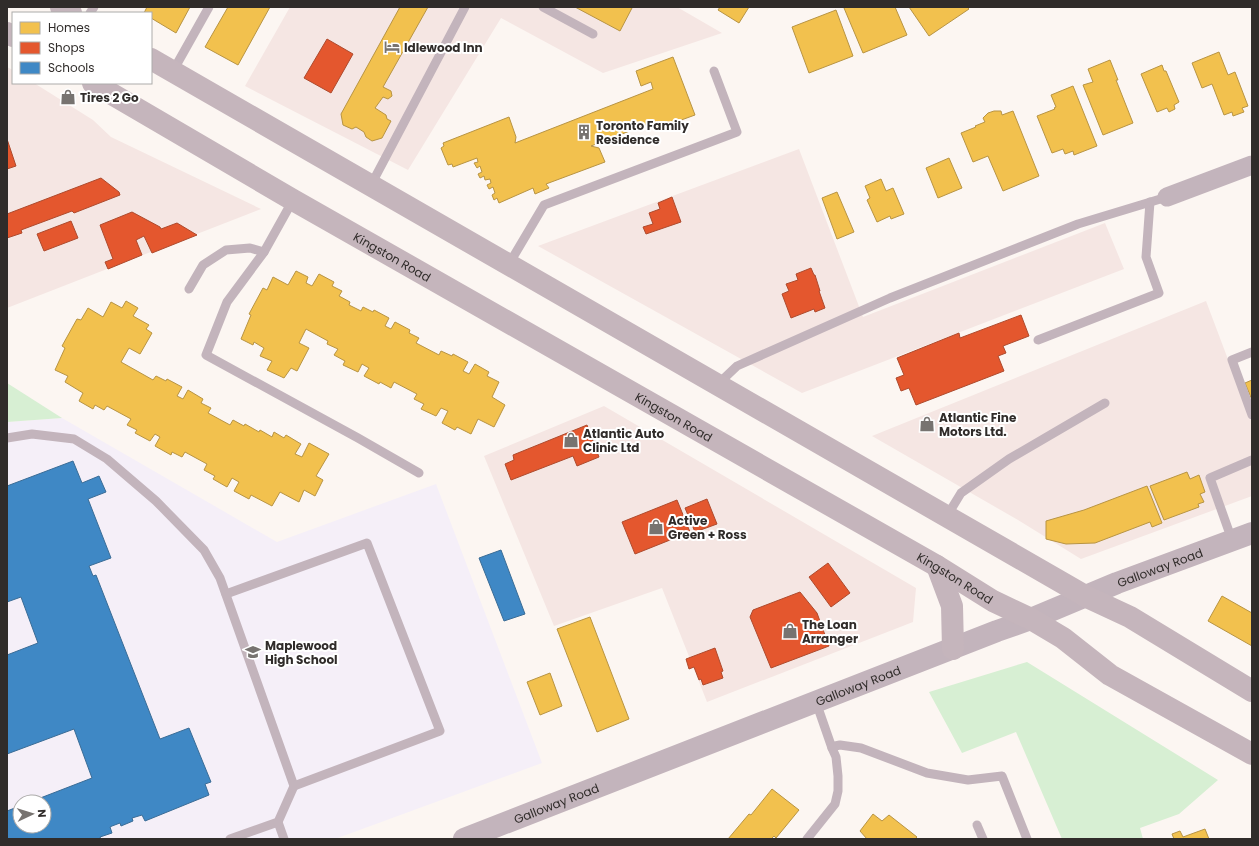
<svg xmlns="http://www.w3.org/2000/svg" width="1259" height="846" font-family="Poppins,sans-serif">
  <rect width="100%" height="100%" fill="#fcf6f2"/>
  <g fill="#f5e6e3">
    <path d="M 290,7 L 677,7 L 722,33 L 603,73 L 501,18 L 408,170 L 245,86 Z"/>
    <path d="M 7,67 L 13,70 L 13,83 L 34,83 L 93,120 L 111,137 L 261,209 L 7,308 Z"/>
    <path d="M 799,149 L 863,317 L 1105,223 L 1124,269 L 802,393 L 538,246 Z"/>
    <path d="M 1206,301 L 1252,423 L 1252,496 L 1081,559 L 1018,520 L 872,436 Z"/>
    <path d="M 604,406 L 916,588 L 913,622 L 707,702 L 662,588 L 554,626 L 484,456 Z"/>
  </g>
  <path fill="#f5eff8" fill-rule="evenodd" d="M 62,418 L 277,542 L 436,484 L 542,763 L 335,839 L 7,839 L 7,422 ZM 20,802 L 44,802 L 44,826 L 20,826 Z"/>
  <g fill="#d7efd3">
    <path d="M 7,383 L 62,418 L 7,422 Z"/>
    <path d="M 1027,662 L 1218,780 L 1179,814 L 1140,828 L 1143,839 L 1062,839 L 1016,732 L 962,753 L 929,692 Z"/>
  </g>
  <g fill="#f2c14e" stroke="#b89443">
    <path d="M 147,7 L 190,7 L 176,33 L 151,18 L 151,13 L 144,13 Z"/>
    <path d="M 228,7 L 270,7 L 238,65 L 205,47 Z"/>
    <path d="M 400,7 L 428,7 L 383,87 L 391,91 L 392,96 L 388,99 L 383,97 L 375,108 L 386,115 L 387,119 L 391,121 L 382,138 L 372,141 L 366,137 L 364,132 L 356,127 L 352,129 L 343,125 L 341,114 Z"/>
    <path d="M 575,7 L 631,7 L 632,8 L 620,31 Z"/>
    <path d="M 720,7 L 749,7 L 739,23 L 718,10 Z"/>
    <path d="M 846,7 L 895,7 L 907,35 L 863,53 L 844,8 Z"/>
    <path d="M 909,7 L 967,7 L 969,9 L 929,36 Z"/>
    <path d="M 836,10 L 853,56 L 809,73 L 792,27 Z"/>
    <path d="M 1219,52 L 1228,75 L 1235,72 L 1248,106 L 1242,108 L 1244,112 L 1233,116 L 1232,112 L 1224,115 L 1212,84 L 1202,88 L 1192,63 Z"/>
    <path d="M 673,57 L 695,115 L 673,123 L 672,121 L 656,128 L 653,122 L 591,146 L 599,148 L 605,162 L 546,184 L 549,188 L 535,194 L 533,188 L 499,203 L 497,198 L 494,200 L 492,195 L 495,193 L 493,187 L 489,189 L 487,185 L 491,183 L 490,179 L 485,180 L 484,176 L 480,178 L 478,174 L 482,172 L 480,166 L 477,168 L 474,163 L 478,162 L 477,158 L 453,167 L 452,164 L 448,165 L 441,148 L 444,146 L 443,143 L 509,117 L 516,137 L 515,143 L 653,89 L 651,82 L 641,86 L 636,71 Z"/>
    <path d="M 1110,60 L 1118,80 L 1116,80 L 1133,123 L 1103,135 L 1083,85 L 1093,82 L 1088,69 Z"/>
    <path d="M 1162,65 L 1164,71 L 1166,71 L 1179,102 L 1174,105 L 1175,109 L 1169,112 L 1167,108 L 1157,112 L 1141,74 Z"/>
    <path d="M 1073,86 L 1097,146 L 1074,155 L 1073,151 L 1065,154 L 1063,149 L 1052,153 L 1037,116 L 1055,109 L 1054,108 L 1056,107 L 1051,95 Z"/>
    <path d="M 994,111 L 1001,111 L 1002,115 L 1013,111 L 1039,176 L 1003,191 L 988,156 L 973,162 L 961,133 L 976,127 L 975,126 L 985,122 L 983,118 L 988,113 Z"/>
    <path d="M 949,158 L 962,188 L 938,198 L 926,168 Z"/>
    <path d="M 881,179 L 886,191 L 893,188 L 904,214 L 891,219 L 890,216 L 877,222 L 867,200 L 870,198 L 865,186 Z"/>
    <path d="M 837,192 L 854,232 L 837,239 L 822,198 Z"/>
    <path d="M 296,271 L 308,277 L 306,283 L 312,286 L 319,274 L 334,282 L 332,286 L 342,291 L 339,296 L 350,302 L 349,305 L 361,311 L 363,307 L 373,312 L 374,310 L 389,318 L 385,326 L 391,329 L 395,322 L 410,330 L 409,333 L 419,338 L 416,343 L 439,355 L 441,351 L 452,356 L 453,354 L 468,362 L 463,371 L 469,374 L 475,364 L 489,372 L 487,376 L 499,382 L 492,397 L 505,405 L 494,427 L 478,419 L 471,434 L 457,427 L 455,430 L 442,423 L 448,411 L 441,408 L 436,416 L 421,409 L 424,404 L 414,399 L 417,394 L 394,382 L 391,388 L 380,382 L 379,384 L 364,376 L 369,368 L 362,364 L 358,372 L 343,365 L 345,361 L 334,355 L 338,349 L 327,344 L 328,341 L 306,329 L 299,343 L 309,348 L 297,371 L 291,368 L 284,378 L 267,370 L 272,361 L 260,356 L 264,348 L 254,342 L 253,345 L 241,339 L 251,315 L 249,314 L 263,288 L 267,290 L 273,277 L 288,285 Z"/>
    <path d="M 126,301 L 138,308 L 133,316 L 149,325 L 146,329 L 152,333 L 140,354 L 129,348 L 121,362 L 153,380 L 156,376 L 166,381 L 167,379 L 182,387 L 177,396 L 183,399 L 188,390 L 203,399 L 201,403 L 211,408 L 208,413 L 230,425 L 233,420 L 244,426 L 245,424 L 259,432 L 260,430 L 272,437 L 274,432 L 284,438 L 286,435 L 301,444 L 295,454 L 302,457 L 309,443 L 329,454 L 316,476 L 323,480 L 315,496 L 304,490 L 299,502 L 280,492 L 272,506 L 251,495 L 249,499 L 234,491 L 239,482 L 232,478 L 227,487 L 213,479 L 215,476 L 204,470 L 207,464 L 185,452 L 182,457 L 172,452 L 171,455 L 155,446 L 160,437 L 155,434 L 150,441 L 135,433 L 137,430 L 127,425 L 131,419 L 107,406 L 104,410 L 95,405 L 93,409 L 79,401 L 83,393 L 65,382 L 68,376 L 55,370 L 65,348 L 62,346 L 77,319 L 81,320 L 88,308 L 103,317 L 111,302 L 122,308 Z"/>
    <path d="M 1252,380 L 1252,400 L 1245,383 Z"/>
    <path d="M 1187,472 L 1190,479 L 1199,475 L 1205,492 L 1200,494 L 1204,502 L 1198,504 L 1199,507 L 1164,520 L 1150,486 Z"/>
    <path d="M 1147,486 L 1162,523 L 1152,527 L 1150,522 L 1095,543 L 1066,544 L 1046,539 L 1046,521 L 1084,510 Z"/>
    <path d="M 1222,596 L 1252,613 L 1252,646 L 1208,621 Z"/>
    <path d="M 590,617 L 629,719 L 597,732 L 557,629 Z"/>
    <path d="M 550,673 L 562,706 L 540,715 L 527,682 Z"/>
    <path d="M 772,789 L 799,810 L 776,838 L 774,836 L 771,839 L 728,839 L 749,814 L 751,815 Z"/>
    <path d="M 873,814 L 882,821 L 889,815 L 917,837 L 915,839 L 867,839 L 860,831 Z"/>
    <path d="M 1205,829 L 1209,839 L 1174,839 L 1172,834 L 1180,831 L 1183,837 Z"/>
  </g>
  <g fill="#e4572e" stroke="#ae4a2d">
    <path d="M 327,39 L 353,54 L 331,93 L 304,78 Z"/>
    <path d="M 7,139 L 16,166 L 7,169 Z"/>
    <path d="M 101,178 L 119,192 L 120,195 L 74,213 L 72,211 L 21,230 L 22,233 L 7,238 L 7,214 Z"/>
    <path d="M 672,197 L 681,222 L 646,234 L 643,227 L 653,224 L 649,213 L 660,209 L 658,203 Z"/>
    <path d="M 132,212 L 160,227 L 161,229 L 177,223 L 197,235 L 152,253 L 144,236 L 136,240 L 142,255 L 108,269 L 105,262 L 113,259 L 100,225 Z"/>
    <path d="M 71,221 L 78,238 L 44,251 L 37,234 Z"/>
    <path d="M 811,268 L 814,275 L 815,275 L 820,291 L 819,291 L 825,308 L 815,312 L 814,309 L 791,318 L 782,294 L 789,291 L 786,284 L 798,280 L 796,274 Z"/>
    <path d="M 1021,315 L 1029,336 L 1003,346 L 1006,353 L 998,356 L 1004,371 L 916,405 L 909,388 L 901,391 L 896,378 L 904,375 L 897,358 L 959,333 L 960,338 Z"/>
    <path d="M 587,425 L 599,457 L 577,466 L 573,456 L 511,480 L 505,464 L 514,460 L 513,455 Z"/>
    <path d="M 707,499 L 717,524 L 695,532 L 685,508 Z"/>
    <path d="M 677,500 L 690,532 L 635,554 L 622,522 Z"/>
    <path d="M 828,563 L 850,593 L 831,607 L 809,577 Z"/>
    <path d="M 800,592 L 817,613 L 829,646 L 771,668 L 750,617 L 753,610 Z"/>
    <path d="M 715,648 L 723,671 L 721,672 L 723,678 L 703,685 L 701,679 L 699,680 L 694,667 L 689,669 L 686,659 Z"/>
  </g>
  <g fill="#3f88c5" stroke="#3a6c96">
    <path d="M 73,461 L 82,483 L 99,476 L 106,492 L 88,499 L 111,558 L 89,566 L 93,576 L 96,575 L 160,739 L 189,728 L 211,782 L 205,784 L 209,795 L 145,821 L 142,815 L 132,818 L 133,821 L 121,826 L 120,823 L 112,826 L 110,827 L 112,833 L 100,837 L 101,839 L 7,839 L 7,811 L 20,806 L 20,826 L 44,826 L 44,802 L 30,802 L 92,778 L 74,729 L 7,754 L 7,655 L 38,643 L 21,597 L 7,602 L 7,486 Z"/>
    <path d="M 501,550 L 525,614 L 504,621 L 479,558 Z"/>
  </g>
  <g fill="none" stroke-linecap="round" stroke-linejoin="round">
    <g stroke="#c3b4bc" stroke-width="9">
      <path d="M 543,7 L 593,34"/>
      <path d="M 90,13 L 94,7"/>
      <path d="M 173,71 L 209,7"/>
      <path d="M 371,185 L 465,7"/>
      <path d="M 293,200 L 264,252 L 227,302 L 206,355 L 358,438 L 419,473"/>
      <path d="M 509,264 L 544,205 L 737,132 L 714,71"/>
      <path d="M 189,289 L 203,265 L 226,250 L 250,248 L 264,252"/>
      <path d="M 1038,340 L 1159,293 L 1146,257 L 1150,202"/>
      <path d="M 1252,352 L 1232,360 L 1252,415"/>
      <path d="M 717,385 L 737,366 L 890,298 L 1078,224 L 1167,197"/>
      <path d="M 7,438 L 32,434 L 74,439 L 107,459 L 156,501 L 204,550 L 220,578 L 294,786 L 278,822 L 230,839"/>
      <path d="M 947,516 L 961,493 L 1009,459 L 1105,403"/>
      <path d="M 1232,540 L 1210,478 L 1252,460"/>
      <path d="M 226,594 L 367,543 L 440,731 L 294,786"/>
      <path d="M 832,748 L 835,746 L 840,745 L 861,748 L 927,773 L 968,780 L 1002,776 L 1027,839"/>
      <path d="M 278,822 L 284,839"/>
      <path d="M 977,825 L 983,839"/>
      <path d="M 807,839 L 835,804 L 838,791 L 838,776 L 836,757 L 832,748 L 816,702"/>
    </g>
    <path stroke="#c3b4bc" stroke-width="19" d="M 1167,197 L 1252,165"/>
    <path stroke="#c3b4bc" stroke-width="22" id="s1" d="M 464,839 L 997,631 L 1031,619 L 1117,583 L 1252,533"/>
    <g stroke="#c5b5bc" stroke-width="22">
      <path d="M 61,7 L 71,13"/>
      <path d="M 7,33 L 13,36"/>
      <path d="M 151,59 L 1054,578 L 1087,597 L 1130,617 L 1252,691"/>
      <path id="s2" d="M 93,83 L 293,200 L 937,566 L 993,601 L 1031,619 L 1063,638 L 1110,675 L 1252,754"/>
      <path d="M 937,566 L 952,606 L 953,649"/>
    </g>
  </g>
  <defs>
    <symbol id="hotel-bare" viewBox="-9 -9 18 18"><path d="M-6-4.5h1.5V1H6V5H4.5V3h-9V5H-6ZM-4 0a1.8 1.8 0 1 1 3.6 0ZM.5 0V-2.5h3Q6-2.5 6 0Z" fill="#777370" stroke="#fff" stroke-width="2.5" paint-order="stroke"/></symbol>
    <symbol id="shop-bare" viewBox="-9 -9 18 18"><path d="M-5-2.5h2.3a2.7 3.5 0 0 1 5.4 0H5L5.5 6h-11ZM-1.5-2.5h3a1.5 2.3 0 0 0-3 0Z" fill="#777370" stroke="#fff" stroke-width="2.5" paint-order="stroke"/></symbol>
    <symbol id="building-bare" viewBox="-9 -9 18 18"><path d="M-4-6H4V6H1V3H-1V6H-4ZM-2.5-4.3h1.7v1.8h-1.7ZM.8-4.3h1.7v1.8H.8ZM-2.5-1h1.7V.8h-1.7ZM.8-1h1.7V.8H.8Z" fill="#777370" stroke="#fff" stroke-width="2.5" paint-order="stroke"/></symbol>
    <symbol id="school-bare" viewBox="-9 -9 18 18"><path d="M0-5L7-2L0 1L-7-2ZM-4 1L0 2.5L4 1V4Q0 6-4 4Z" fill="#777370" stroke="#fff" stroke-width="2.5" paint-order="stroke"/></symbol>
  </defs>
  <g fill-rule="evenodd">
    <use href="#hotel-bare" x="381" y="36" width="22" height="22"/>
    <use href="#shop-bare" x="57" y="86" width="22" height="22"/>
    <use href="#building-bare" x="573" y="121" width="22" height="22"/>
    <use href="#shop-bare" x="916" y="413" width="22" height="22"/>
    <use href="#shop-bare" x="560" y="429" width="22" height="22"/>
    <use href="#shop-bare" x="645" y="516" width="22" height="22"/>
    <use href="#shop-bare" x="779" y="620" width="22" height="22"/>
    <use href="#school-bare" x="242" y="641" width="22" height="22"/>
  </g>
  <g text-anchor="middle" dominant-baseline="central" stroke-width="4" stroke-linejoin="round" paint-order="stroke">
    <g font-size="12" font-weight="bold" fill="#302c2a" stroke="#fff" text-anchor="start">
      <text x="404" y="47">Idlewood Inn</text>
      <text x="80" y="97">Tires 2 Go</text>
      <text x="596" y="125">Toronto Family<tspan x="596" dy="14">Residence</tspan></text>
      <text x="939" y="417">Atlantic Fine<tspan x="939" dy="14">Motors Ltd.</tspan></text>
      <text x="583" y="433">Atlantic Auto<tspan x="583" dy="14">Clinic Ltd</tspan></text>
      <text x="668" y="520">Active<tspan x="668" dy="14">Green + Ross</tspan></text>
      <text x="802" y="624">The Loan<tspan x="802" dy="14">Arranger</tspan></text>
      <text x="265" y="645">Maplewood<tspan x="265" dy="14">High School</tspan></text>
    </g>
    <g font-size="12" fill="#302c2a" stroke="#fff">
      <text stroke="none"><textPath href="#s2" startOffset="346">Kingston Road</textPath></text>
      <text stroke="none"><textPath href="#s2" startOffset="670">Kingston Road</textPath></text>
      <text stroke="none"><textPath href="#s1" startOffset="747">Galloway Road</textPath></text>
      <text stroke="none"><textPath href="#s2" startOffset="994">Kingston Road</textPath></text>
      <text stroke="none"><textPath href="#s1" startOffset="423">Galloway Road</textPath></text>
      <text stroke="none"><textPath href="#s1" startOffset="99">Galloway Road</textPath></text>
    </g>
  </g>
  <rect width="1259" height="846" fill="none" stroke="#302c2a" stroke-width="16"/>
  <rect x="12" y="12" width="140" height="72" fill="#ffffff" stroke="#acabaa"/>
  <rect x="20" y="22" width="20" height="12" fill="#f2c14e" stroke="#acabaa"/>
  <text x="48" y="32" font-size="12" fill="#302c2a">Homes</text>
  <rect x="20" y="42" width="20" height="12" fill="#e4572e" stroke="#acabaa"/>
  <text x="48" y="52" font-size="12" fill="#302c2a">Shops</text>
  <rect x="20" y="62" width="20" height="12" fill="#3f88c5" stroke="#acabaa"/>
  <text x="48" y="72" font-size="12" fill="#302c2a">Schools</text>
  <g transform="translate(32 814) rotate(86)"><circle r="19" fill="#ffffff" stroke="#acabaa"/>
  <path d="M0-3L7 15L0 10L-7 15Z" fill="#777370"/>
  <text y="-6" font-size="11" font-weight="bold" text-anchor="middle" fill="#302c2a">N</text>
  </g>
</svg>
